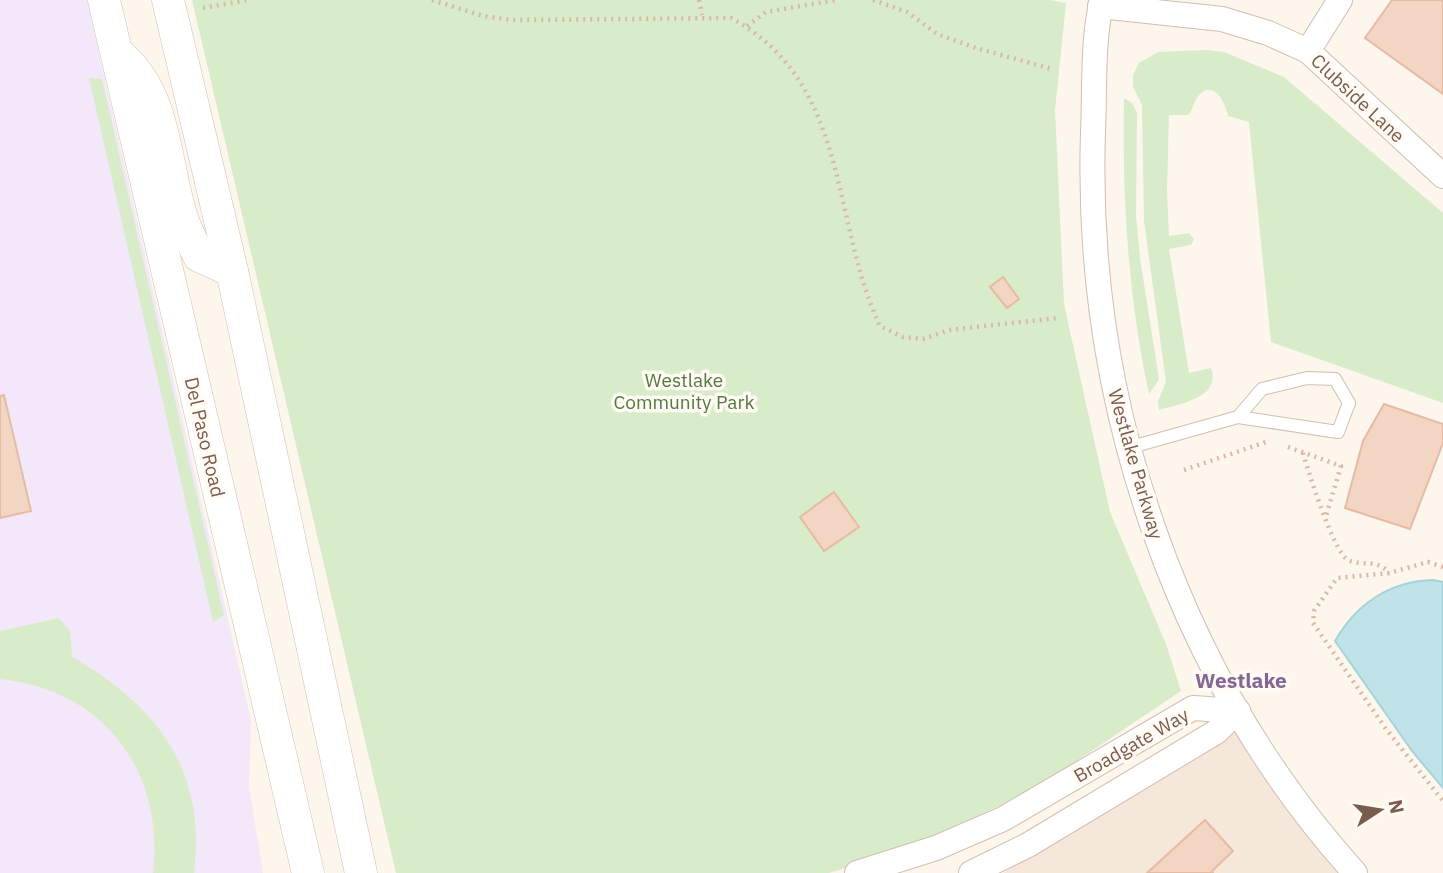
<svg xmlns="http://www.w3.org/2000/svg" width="1443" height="873" font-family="'IBM Plex Sans',sans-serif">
  <rect width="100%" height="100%" fill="#fdf6ec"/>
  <path fill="#f5e8da" d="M 1237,727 L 1328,862 L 1339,873 L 1003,873 Z"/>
  <path fill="#f3e8fa" d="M 0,0 L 87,0 L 251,720 L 249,787 L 263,873 L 0,873 Z"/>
  <g fill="#d8ecc9">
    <path d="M 192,0 L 1050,0 L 1066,3 L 1055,110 L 1064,304 L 1110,512 L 1166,644 L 1181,691 L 1032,791 L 893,854 L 829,873 L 396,873 Z"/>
    <path d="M 1206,50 L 1224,52 L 1284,77 L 1443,213 L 1443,403 L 1271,342 L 1249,122 L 1228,116 C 1226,104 1214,79 1199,95 C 1193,101 1194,109 1188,115 L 1169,115 L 1167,191 L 1169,236 L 1189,233 L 1194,239 L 1191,245 L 1169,249 L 1189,373 L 1211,368 C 1222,398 1179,404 1159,410 L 1158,401 L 1166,382 L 1144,221 L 1142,105 L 1133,87 L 1133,75 L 1139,63 L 1158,52 Z"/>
    <path d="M 89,78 L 102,79 L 224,615 L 213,622 Z"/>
    <path d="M 1124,98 L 1132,103 L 1137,113 L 1136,216 L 1140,258 L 1159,379 L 1149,394 C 1128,296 1122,198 1124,98 Z"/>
    <path d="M 59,618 L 70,631 L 72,657 C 157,705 207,771 194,873 L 153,873 C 165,771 103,689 0,679 L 0,631 Z"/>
  </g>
  <path fill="#bfe3e8" stroke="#a5d3da" stroke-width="2" d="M 1433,580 L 1443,582 L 1443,788 L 1412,751 L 1335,641 C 1356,604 1390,581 1433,580 Z"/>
  <g fill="#f3d5c3" stroke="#e6bba3" stroke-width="2">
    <path d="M 1392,0 L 1443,0 L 1443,94 L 1365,38 Z"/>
    <path d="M 1003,277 L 1019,299 L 1007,308 L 990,287 Z"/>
    <path d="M 4,395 L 31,511 L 0,518 L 0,396 Z"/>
    <path d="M 1384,404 L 1443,424 L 1443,443 L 1410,529 L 1345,508 L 1363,441 Z"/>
    <path d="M 834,492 L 859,527 L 824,551 L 800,517 Z"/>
    <path d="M 1205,820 L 1233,851 L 1212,871 L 1213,873 L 1147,873 Z"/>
  </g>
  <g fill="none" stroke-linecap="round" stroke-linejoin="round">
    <defs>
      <path id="service" d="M 1128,448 L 1238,417 L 1338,432 L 1349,403 L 1335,379 L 1307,378 L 1262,389 L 1238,417"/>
      <g id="minor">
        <path d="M 1102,0 C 1092,41 1095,90 1093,132 C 1084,399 1175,673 1355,873"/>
        <path d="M 1100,6 L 1222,19 L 1268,33 L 1308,51 L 1443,176"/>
        <path d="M 1308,51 L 1340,0"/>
        <path d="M 857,873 L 936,848 L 1003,819 L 1193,708 L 1238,711"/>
        <path d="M 971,873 L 1028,845 L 1216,732 L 1238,711"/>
      </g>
      <g id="tertiary">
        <path d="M 104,0 L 308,873"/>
        <path d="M 168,0 L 232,271 L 361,873"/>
        <path d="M 122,57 C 168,98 164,166 183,221 C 187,233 194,245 199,256 L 232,271"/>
      </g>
    </defs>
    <use href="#service" stroke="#d1beb0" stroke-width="14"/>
    <use href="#minor" stroke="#d1beb0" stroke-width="26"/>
    <use href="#tertiary" stroke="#d1beb0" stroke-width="33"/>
    <g stroke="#d9b8a5" stroke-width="4.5" stroke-dasharray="2 5" stroke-linecap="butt">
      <path d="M 432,0 L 483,16 L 511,20 L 731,18 C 851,83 830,220 880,326 L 903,337 L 923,339 L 949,330 L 1057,318"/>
      <path d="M 699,0 L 702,15"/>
      <path d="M 873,0 L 907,12 L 937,34 L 976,48 L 1052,69"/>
      <path d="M 203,8 L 247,0"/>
      <path d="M 747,26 L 766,12 L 836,0"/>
      <path d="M 1288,447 L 1341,466 L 1326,516"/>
      <path d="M 1303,453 C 1308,471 1334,553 1348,560 C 1363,567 1377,558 1389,573"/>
      <path d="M 1184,470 L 1266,442"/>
      <path d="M 1443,567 L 1428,562 L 1389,573 L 1337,578 L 1314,611 L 1313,623 L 1386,729 L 1443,801"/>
    </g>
    <use href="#service" stroke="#fff" stroke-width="12"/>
    <use href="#minor" stroke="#fff" stroke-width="24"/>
    <use href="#tertiary" stroke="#fff" stroke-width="32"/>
  </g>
  <g text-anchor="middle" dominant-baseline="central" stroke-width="7" stroke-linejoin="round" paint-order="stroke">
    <g font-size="19" fill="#7a5c4d" stroke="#fffaf3">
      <text transform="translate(1358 98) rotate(43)">Clubside Lane</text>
      <text transform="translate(205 437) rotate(77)">Del Paso Road</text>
      <text transform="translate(1136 464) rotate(74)">Westlake Parkway</text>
      <text transform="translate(1131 745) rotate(-30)">Broadgate Way</text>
    </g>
    <g font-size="19" fill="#537a41" stroke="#fffaf3">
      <text x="684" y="380">Westlake<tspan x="684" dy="22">Community Park</tspan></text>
    </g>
    <g font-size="21" font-weight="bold" fill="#846695" stroke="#fffaf3">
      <text x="1241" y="680">Westlake</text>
    </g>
  </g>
  <g transform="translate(1380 810) rotate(78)" stroke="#fffaf3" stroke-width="5" paint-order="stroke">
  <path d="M0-5L12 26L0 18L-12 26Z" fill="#7a5c4d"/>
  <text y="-10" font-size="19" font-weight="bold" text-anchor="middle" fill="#7a5c4d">N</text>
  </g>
</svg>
